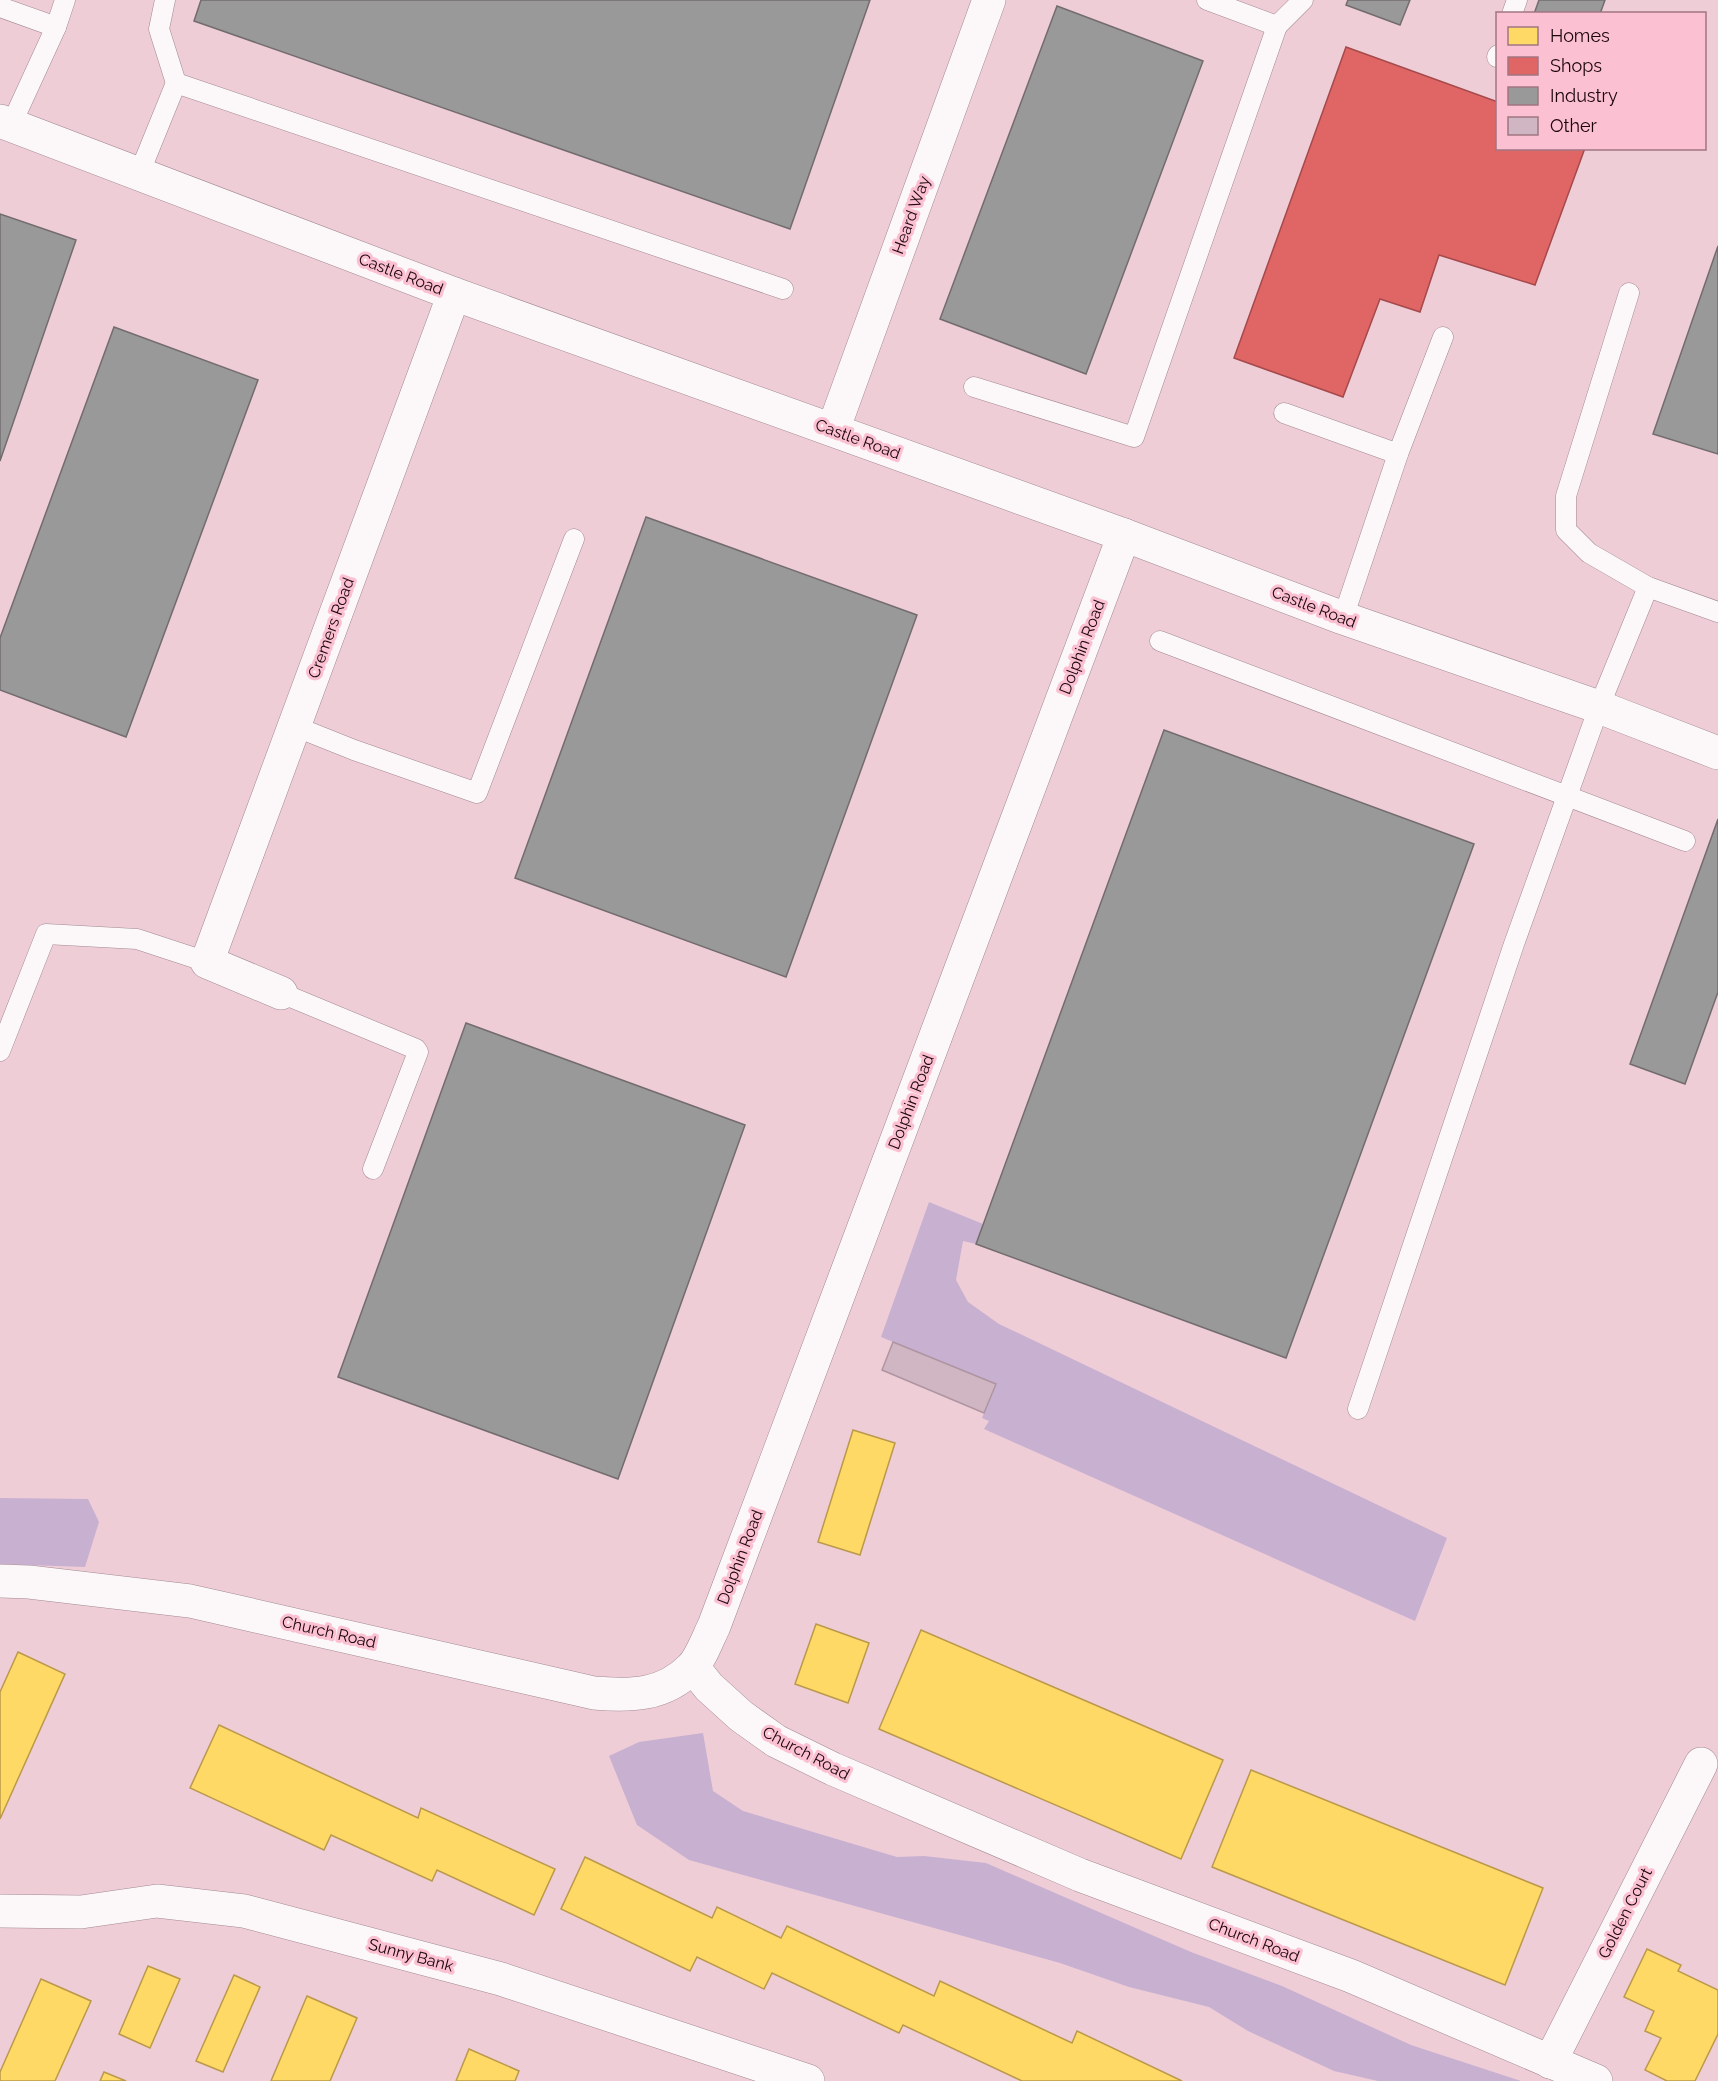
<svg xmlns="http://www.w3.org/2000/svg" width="1718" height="2081" font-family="Raleway,sans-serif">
  <rect width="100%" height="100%" fill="#eecdd7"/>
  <g fill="#c8b0d0">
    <path d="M 929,1202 L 983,1224 L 976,1244 L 963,1241 L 956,1280 L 968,1302 L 999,1324 L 1447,1538 L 1415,1621 L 984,1429 L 989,1421 L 982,1418 L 996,1384 L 881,1337 Z"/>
    <path d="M 0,1498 L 88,1499 L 99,1522 L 85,1567 L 0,1564 Z"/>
    <path d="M 703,1733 L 713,1791 L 743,1811 L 897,1857 L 924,1856 L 986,1863 L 1191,1952 L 1282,1986 L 1411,2045 L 1521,2081 L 1378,2081 L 1334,2071 L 1248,2031 L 1209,2007 L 1129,1987 L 1060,1963 L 689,1860 L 637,1825 L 609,1756 L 639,1742 Z"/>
  </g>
  <g fill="#ffd966" stroke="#bb994b" stroke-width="1.5">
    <path d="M 853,1430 L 895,1443 L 860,1555 L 818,1542 Z"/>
    <path d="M 816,1624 L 869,1643 L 848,1703 L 795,1684 Z"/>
    <path d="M 921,1630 L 1223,1760 L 1181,1859 L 879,1729 Z"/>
    <path d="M 18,1652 L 65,1674 L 0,1819 L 0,1692 Z"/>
    <path d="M 219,1725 L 418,1818 L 421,1808 L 555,1869 L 534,1915 L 437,1870 L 432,1881 L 331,1835 L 324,1850 L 190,1788 Z"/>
    <path d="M 1251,1770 L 1543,1888 L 1505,1985 L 1212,1867 Z"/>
    <path d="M 585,1857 L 712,1918 L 717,1907 L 781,1938 L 787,1926 L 934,1996 L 940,1981 L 1072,2043 L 1077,2031 L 1182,2081 L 1022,2081 L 903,2025 L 899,2033 L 772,1973 L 764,1989 L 697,1957 L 690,1971 L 561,1909 Z"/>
    <path d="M 1647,1949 L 1681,1965 L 1678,1971 L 1718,1990 L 1718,2034 L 1695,2081 L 1667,2081 L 1645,2070 L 1661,2038 L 1645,2031 L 1654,2011 L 1624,1997 Z"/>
    <path d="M 148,1966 L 180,1979 L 150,2048 L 119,2034 Z"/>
    <path d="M 234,1975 L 260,1987 L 223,2072 L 196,2061 Z"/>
    <path d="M 41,1979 L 91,2001 L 55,2081 L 0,2081 L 0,2072 Z"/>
    <path d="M 307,1996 L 357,2018 L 330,2081 L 271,2081 Z"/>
    <path d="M 469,2049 L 519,2071 L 515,2081 L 456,2081 Z"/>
    <path d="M 104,2072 L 126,2081 L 100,2081 Z"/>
  </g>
  <path fill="#e06666" stroke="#a5494b" stroke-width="1.5" d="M 1346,47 L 1498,102 L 1498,148 L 1585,148 L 1535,285 L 1439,255 L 1420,312 L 1380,299 L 1343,397 L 1234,358 Z"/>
  <g fill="#999" stroke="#736c6f" stroke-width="1.5">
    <path d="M 201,0 L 870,0 L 790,229 L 194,21 Z"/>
    <path d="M 1348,0 L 1410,0 L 1400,25 L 1346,5 Z"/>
    <path d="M 1539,0 L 1605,0 L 1600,14 L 1534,14 Z"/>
    <path d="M 1057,6 L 1203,61 L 1086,374 L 940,319 Z"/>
    <path d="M 0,214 L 76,240 L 0,461 Z"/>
    <path d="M 1718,246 L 1718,454 L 1653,434 Z"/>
    <path d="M 114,327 L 258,380 L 126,737 L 0,690 L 0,638 Z"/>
    <path d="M 646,517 L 917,615 L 786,977 L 515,878 Z"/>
    <path d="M 1164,730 L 1474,844 L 1286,1358 L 976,1244 Z"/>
    <path d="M 1718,819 L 1718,992 L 1685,1084 L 1630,1064 Z"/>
    <path d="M 466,1023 L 745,1125 L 618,1479 L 338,1377 Z"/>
  </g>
  <path fill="#cfb6c2" stroke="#ae95a1" stroke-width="1.5" d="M 893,1342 L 996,1384 L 984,1413 L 882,1370 Z"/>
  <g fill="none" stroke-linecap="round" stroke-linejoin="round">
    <defs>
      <g id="lane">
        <path d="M 165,0 L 159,29 L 176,83"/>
        <path d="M 0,7 L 56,27"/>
        <path d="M 1512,14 L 1517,0"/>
        <path d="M 1277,26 L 1303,0"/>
        <path d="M 1497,57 L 1498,55"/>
        <path d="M 11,125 L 56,27 L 65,0"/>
        <path d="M 139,174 L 176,83 L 783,289"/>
        <path d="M 1629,293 L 1566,496 L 1566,530 L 1589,553 L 1648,587"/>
        <path d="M 974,387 L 1134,437 L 1277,26 L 1207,0"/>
        <path d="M 1284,413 L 1398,454"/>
        <path d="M 1343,618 L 1398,454 L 1443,337"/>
        <path d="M 1160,641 L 1685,841"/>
        <path d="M 294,726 L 354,750 L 477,793 L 574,539"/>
        <path d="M 281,993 L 416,1049 L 418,1052 L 373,1169"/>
        <path d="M 0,1051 L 46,934 L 137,939 L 207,962"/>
        <path d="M 1358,1409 L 1514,944 L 1599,707 L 1648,587 L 1718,612"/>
      </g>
      <g id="street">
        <path d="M 833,430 L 989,0"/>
        <path d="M 281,993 L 207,962 L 454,294"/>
        <path d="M 0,1581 L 29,1582 L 190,1601 L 594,1693 C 630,1696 664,1696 691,1668 C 700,1660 708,1638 714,1626 L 1124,535"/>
        <path d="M 693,1667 L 709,1687 L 741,1716 L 776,1741 L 833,1769 L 1080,1875 L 1351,1976 L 1596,2081"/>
        <path d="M 0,1911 L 81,1912 L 157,1901 L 244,1911 L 501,1979 L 808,2081"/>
        <path d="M 1550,2062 L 1701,1764"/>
      </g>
      <path id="secondary" d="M 0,121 L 454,294 L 1124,535 L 1343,618 L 1599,707 L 1718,753"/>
    </defs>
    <use href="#lane" stroke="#a38992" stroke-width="21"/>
    <use href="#street" stroke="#a38992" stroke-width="34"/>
    <use href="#secondary" stroke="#a38992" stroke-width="34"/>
    <use href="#lane" stroke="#fcf8f9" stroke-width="20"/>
    <use href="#street" stroke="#fcf8f9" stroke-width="33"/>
    <use href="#secondary" stroke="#fcf8f9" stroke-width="33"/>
  </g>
  <g text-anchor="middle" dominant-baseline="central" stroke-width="6" stroke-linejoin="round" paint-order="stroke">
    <g font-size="16" fill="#1b040c" stroke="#fbc0d1">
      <text transform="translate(911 215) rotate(-70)">Heard Way</text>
      <text transform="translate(401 274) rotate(21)">Castle Road</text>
      <text transform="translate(858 439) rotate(20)">Castle Road</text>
      <text transform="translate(1314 607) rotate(21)">Castle Road</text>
      <text transform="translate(331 628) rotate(-70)">Cremers Road</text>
      <text transform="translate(1082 647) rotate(-69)">Dolphin Road</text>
      <text transform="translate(911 1102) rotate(-69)">Dolphin Road</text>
      <text transform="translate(740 1557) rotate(-69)">Dolphin Road</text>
      <text transform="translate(329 1632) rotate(13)">Church Road</text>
      <text transform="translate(806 1753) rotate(28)">Church Road</text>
      <text transform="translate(1625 1913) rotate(-63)">Golden Court</text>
      <text transform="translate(1254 1940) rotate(21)">Church Road</text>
      <text transform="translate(411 1955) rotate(15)">Sunny Bank</text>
    </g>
  </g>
  <rect x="1496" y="12" width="210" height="138" fill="#fbc0d1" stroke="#a17582" stroke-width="1.5"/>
  <rect x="1508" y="27" width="30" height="18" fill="#ffd966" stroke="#a17582" stroke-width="1.5"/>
  <text x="1550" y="42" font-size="18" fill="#1b040c">Homes</text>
  <rect x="1508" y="57" width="30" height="18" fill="#e06666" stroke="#a17582" stroke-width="1.5"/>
  <text x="1550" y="72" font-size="18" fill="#1b040c">Shops</text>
  <rect x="1508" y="87" width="30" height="18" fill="#999999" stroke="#a17582" stroke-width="1.5"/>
  <text x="1550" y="102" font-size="18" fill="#1b040c">Industry</text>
  <rect x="1508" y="117" width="30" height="18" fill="#cfb6c2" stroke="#a17582" stroke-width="1.5"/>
  <text x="1550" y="132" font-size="18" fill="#1b040c">Other</text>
</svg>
